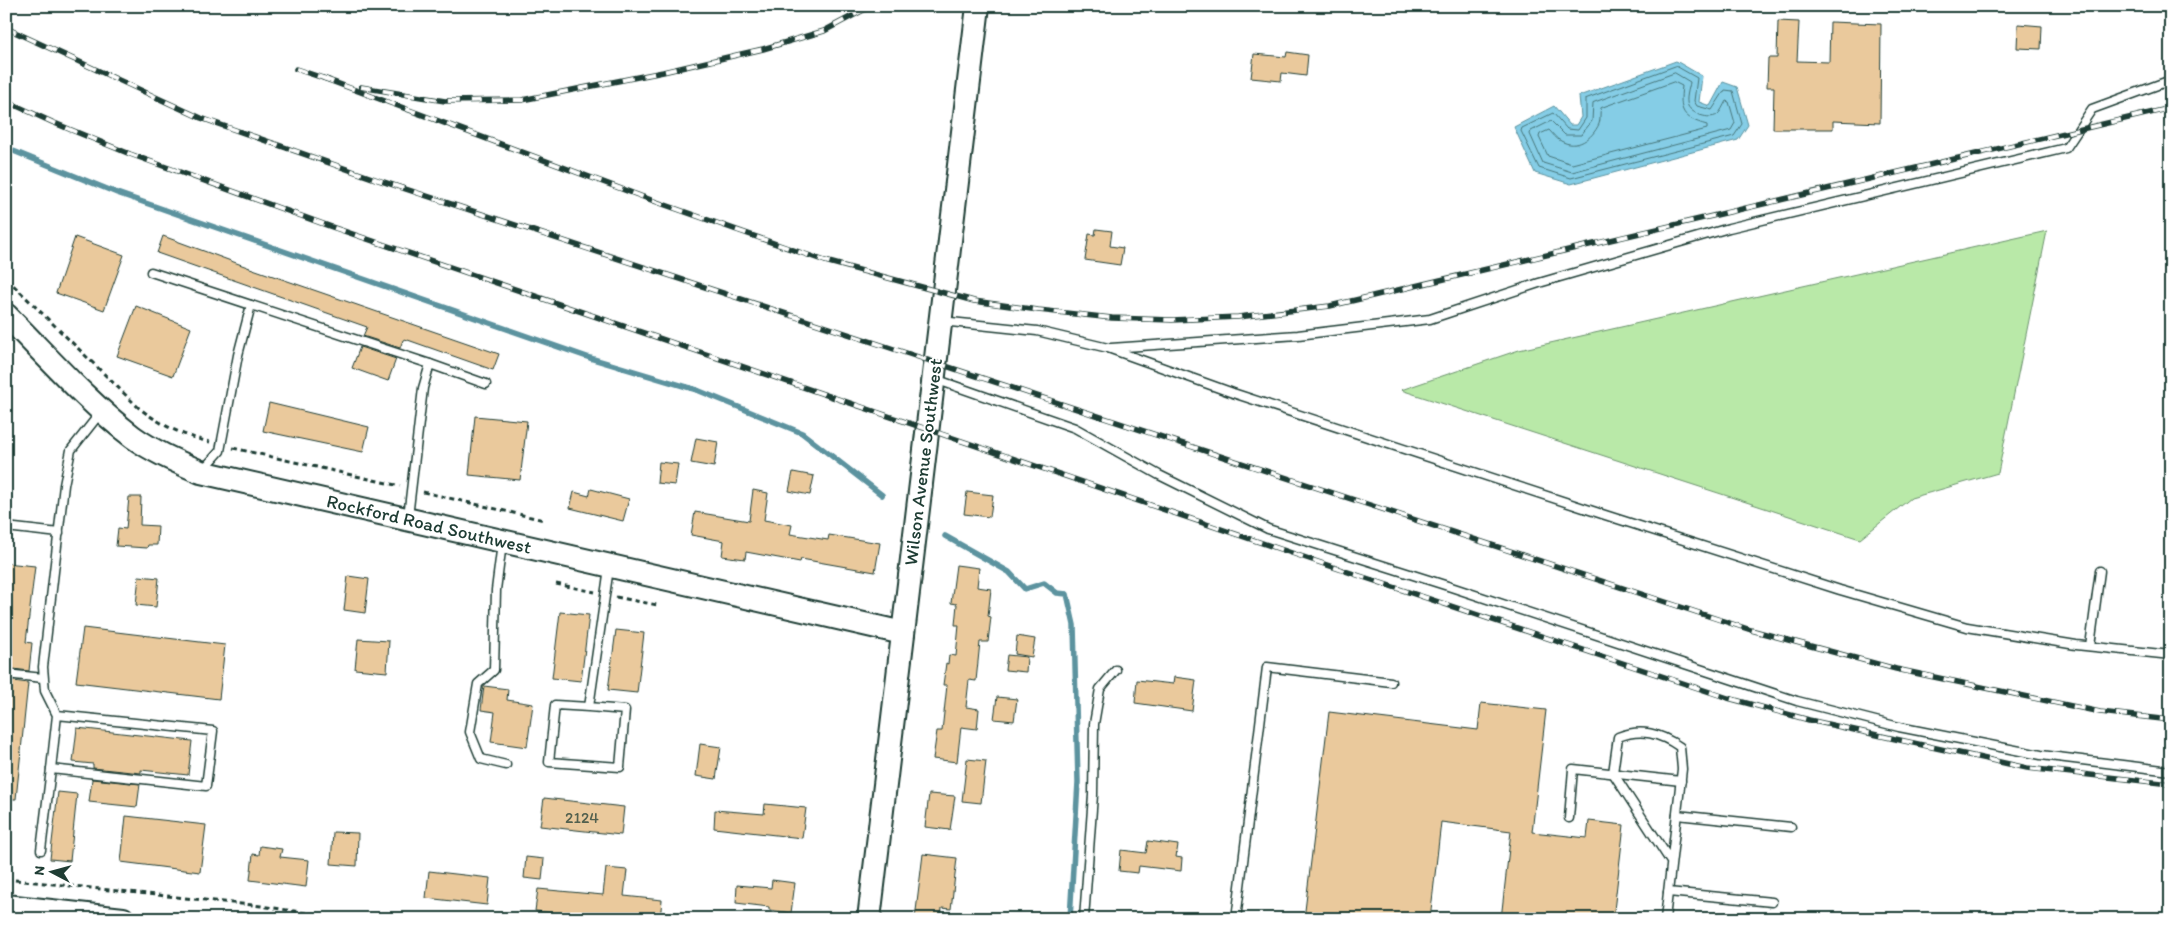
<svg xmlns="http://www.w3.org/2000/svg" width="2177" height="925" font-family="Itim,sans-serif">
  <rect width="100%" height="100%" fill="#fff"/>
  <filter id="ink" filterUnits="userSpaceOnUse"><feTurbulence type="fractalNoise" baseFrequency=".02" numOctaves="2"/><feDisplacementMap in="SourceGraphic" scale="10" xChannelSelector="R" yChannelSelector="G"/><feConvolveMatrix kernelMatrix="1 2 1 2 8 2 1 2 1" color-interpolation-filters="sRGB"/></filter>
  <g filter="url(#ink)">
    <path fill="#b9e9a8" stroke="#6c936e" d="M 2047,231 L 1998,473 L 1911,498 L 1860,539 L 1401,390 L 1519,350 Z"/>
    <path fill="#85cde6" stroke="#5c939f" d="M 1676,61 L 1702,76 L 1699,102 L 1710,106 L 1723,82 L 1737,87 L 1748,125 L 1738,140 L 1571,184 L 1535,173 L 1514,127 L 1554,106 L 1570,125 L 1576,125 L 1581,117 L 1579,96 Z"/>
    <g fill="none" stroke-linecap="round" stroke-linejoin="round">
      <g stroke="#48777b" stroke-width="1">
        <path d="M 1676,66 L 1697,78 L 1694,101 L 1697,106 L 1712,110 L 1725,90 L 1733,91 L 1742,124 L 1734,136 L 1571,178 L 1539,168 L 1521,131 L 1522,128 L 1553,113 L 1567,129 L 1578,130 L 1586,118 L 1586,99 Z"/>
        <path d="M 1675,73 L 1690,82 C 1689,89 1685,99 1688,106 C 1692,114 1709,120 1717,115 C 1721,112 1723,106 1726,101 L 1729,102 L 1735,123 L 1731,130 L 1572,172 L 1543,163 L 1530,134 L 1531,131 L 1551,121 L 1565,135 L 1581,135 L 1592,121 L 1593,103 Z"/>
        <path d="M 1674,82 L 1682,86 C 1679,111 1682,118 1707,125 L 1707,129 L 1572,164 L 1548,156 L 1539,137 L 1540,134 L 1549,130 C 1553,134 1556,139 1561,141 C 1577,150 1592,139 1599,124 C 1601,119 1599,113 1601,108 Z"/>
      </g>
      <g stroke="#5c939f" stroke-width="5.5">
        <path d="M 6,148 L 117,193 L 590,358 L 697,390 L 802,433 L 882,495"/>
        <path d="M 945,536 L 1009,572 L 1025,589 L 1044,583 L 1057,593 L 1067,594 L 1074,625 L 1078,782 L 1070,919"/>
      </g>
    </g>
    <g fill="#eac99c" stroke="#1f3d34">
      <path d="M 1778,21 L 1799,22 L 1797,61 L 1829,62 L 1830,22 L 1881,24 L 1880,123 L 1833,121 L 1833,129 L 1773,129 L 1774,87 L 1767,87 L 1768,58 L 1777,58 Z"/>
      <path d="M 2018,24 L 2042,26 L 2041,49 L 2017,48 Z"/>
      <path d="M 1287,52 L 1308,55 L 1306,76 L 1282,73 L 1281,81 L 1251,78 L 1254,54 L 1286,57 Z"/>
      <path d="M 1096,229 L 1112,231 L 1110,246 L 1123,248 L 1120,265 L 1085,260 L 1089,234 L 1095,235 Z"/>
      <path d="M 163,236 L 250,268 L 499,354 L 493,370 L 405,339 L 403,340 L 400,348 L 363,336 L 367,327 L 157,253 Z"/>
      <path d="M 75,237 L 124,255 L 104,310 L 56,293 Z"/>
      <path d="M 136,306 L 191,328 L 173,376 L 117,356 Z"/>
      <path d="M 360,347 L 396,359 L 388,381 L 352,368 Z"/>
      <path d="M 269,403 L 369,427 L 363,452 L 263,431 Z"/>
      <path d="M 475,416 L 527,421 L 520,480 L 469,475 Z"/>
      <path d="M 696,438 L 718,442 L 714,467 L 691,463 Z"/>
      <path d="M 659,462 L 678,464 L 675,485 L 657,483 Z"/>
      <path d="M 793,472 L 814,476 L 810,495 L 789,491 Z"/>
      <path d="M 591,489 L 629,499 L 623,521 L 570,508 L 574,492 L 589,496 Z"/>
      <path d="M 753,490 L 768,493 L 764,520 L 792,525 L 790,534 L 828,540 L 829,535 L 880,543 L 875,572 L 801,559 L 800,562 L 746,552 L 745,559 L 722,556 L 724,541 L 691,535 L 695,512 L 749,521 Z"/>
      <path d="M 967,492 L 993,495 L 990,517 L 964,514 Z"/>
      <path d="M 129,497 L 141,497 L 140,525 L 158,526 L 157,545 L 148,545 L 147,548 L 116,546 L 118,528 L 126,529 Z"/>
      <path d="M 6,563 L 35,566 L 26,642 L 32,643 L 29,671 L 6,668 Z"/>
      <path d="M 956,565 L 979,568 L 977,587 L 991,589 L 988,616 L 991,617 L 988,642 L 980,642 L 976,681 L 969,680 L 966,707 L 979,709 L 977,729 L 961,727 L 957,762 L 933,759 L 937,731 L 942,731 L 947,685 L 943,685 L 946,663 L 948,664 L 949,655 L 956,656 L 959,625 L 955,625 L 957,604 L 951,603 Z"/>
      <path d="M 139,576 L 159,578 L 156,607 L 136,605 Z"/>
      <path d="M 348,576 L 369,579 L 365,613 L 344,610 Z"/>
      <path d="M 560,612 L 589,615 L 581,681 L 552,678 Z"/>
      <path d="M 83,628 L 225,645 L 219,699 L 76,682 Z"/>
      <path d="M 616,630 L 644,633 L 637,693 L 608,690 Z"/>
      <path d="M 1017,636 L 1035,639 L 1032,657 L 1015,654 Z"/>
      <path d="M 358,639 L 389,641 L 387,672 L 355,669 Z"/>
      <path d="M 1007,655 L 1027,657 L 1026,672 L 1005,670 Z"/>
      <path d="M 1174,677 L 1196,680 L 1192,711 L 1135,703 L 1137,680 L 1173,684 Z"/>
      <path d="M 6,680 L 28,683 L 16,799 L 6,799 Z"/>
      <path d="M 484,686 L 508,689 L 507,700 L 533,704 L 527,747 L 491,742 L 495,712 L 481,710 Z"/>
      <path d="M 997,697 L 1017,699 L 1014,721 L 994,719 Z"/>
      <path d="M 1481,703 L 1546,710 L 1532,832 L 1587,838 L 1589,821 L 1624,825 L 1613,919 L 1501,919 L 1511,831 L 1441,822 L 1430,919 L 1304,919 L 1329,712 L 1478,730 Z"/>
      <path d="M 77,728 L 192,741 L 188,775 L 141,770 L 141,773 L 93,768 L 93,764 L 73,762 Z"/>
      <path d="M 700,744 L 721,747 L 716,779 L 696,776 Z"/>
      <path d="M 967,759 L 986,761 L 981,803 L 962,801 Z"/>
      <path d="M 92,779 L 140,784 L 137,807 L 89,802 Z"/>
      <path d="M 58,792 L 77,794 L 70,861 L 50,859 Z"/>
      <path d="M 929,794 L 955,796 L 950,830 L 925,827 Z"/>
      <path d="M 544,798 L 624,807 L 621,835 L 540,826 Z"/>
      <path d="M 765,804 L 806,808 L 802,838 L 714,828 L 715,810 L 764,814 Z"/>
      <path d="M 126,816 L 206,825 L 200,872 L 121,862 Z"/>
      <path d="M 333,832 L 358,833 L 357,866 L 331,864 Z"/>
      <path d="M 1148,841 L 1178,845 L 1176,857 L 1182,858 L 1181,871 L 1139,866 L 1138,873 L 1119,871 L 1121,850 L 1146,853 Z"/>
      <path d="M 260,846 L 282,849 L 280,857 L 309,860 L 306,887 L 250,880 L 253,854 L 259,855 Z"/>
      <path d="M 923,854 L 957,858 L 951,909 L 942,908 L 941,919 L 915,919 Z"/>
      <path d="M 526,857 L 544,859 L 542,880 L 524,878 Z"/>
      <path d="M 606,868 L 627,870 L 624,896 L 662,900 L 660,919 L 607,919 L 535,911 L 538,889 L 603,895 Z"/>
      <path d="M 429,871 L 490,878 L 487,905 L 426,898 Z"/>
      <path d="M 772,880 L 795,883 L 791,913 L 769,910 L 769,907 L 736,903 L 737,885 L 771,888 Z"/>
    </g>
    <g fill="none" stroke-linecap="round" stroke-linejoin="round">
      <defs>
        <g id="lane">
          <path d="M 151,272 L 430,364 L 423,388 L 408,517"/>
          <path d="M 941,321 L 1037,331 L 1108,348 L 1233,393 L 1602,514 L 1840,590 L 1967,627 L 2076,645 L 2171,655"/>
          <path d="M 1111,348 L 1298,335 L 1430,319 L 1539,283 L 1729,228 L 2066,148 L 2092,109 L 2171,80"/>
          <path d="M 430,364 L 486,384"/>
          <path d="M 935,379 L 1075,428 L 1159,475 L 1268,529 L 1451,587 L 1797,701 L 1899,727 L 2041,755 L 2171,771"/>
          <path d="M 203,470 L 220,451 L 238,355 L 251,305"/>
          <path d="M 6,527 L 59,533"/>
          <path d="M 502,543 L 496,590 L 494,670 L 478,684 L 470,732 L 481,759 L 506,765"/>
          <path d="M 2090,646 L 2100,571"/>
          <path d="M 6,674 L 43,678"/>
          <path d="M 589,707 L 625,710 L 620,767 L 549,762 L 555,705 L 589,707 L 609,568"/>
          <path d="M 57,715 L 51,769 L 206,786 L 213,731 L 57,715 L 45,691 L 43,667 L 64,485 L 71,450 L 101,412"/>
          <path d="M 1677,815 L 1791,827"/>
          <path d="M 1569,818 L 1573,769 L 1681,781"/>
          <path d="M 41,850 L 51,769"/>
          <path d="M 1668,892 L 1772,902"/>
          <path d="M 1084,919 L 1093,795 L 1094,724 L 1100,689 L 1116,670"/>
          <path d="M 1236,919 L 1267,667 L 1391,682"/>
          <path d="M 1665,919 L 1682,769 L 1680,747 C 1660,733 1641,728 1618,737 L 1613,773 L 1671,862"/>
        </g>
        <g id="secondary">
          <path d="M 6,315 C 47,356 87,402 133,437 C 154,452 178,462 201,472 L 903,633"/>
          <path d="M 6,906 L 123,919"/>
          <path d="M 869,919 L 978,6"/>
        </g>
      </defs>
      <use href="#lane" stroke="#1f3d34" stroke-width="11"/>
      <use href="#secondary" stroke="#1f3d34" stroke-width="26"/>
      <g stroke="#1f3d34" stroke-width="3" stroke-dasharray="5 4" stroke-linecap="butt">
        <path d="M 7,279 L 139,408 C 161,425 183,436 210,442"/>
        <path d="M 233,448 L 400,486"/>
        <path d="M 423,492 L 544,520"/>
        <path d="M 556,584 L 595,592"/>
        <path d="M 616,597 L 657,605"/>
        <path d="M 6,879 L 261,906 L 346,919"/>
        <path d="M 365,919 L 386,917 L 402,919"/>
      </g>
      <use href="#lane" stroke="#fff" stroke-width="8"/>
      <use href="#secondary" stroke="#fff" stroke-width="22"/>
      <defs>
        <g id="rail">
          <path d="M 6,28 L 201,118 L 378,180 L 1751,630 L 1896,669 L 2100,712 L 2171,720"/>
          <path d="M 296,69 L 329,80"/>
          <path d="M 323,78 L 654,201 L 825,261 L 974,301 L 1038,310 L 1112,318 L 1172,320 L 1238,317 L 1330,306 L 2171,108"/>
          <path d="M 361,87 L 445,101 L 522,100 L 663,72 L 763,49 L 824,31 L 871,6"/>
          <path d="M 6,101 L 52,122 L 130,154 L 329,226 L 1324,564 L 1728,698 L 1809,720 L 2027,768 L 2171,784"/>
        </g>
      </defs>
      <use href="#rail" stroke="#1f3d34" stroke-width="5.5"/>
      <use href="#rail" stroke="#fff" stroke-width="4" stroke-dasharray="11" stroke-linecap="butt"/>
    </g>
  </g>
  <g text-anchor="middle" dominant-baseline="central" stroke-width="4" stroke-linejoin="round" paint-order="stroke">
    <g font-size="16" fill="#52604e">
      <text x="582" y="817">2124</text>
    </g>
    <g font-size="19" fill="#1f3d34" stroke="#fff">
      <text transform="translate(923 462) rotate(-83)">Wilson Avenue Southwest</text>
      <text transform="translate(429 524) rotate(13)">Rockford Road Southwest</text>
    </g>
  </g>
  <rect width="2177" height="925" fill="none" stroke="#fff" stroke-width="25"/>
  <rect x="12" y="12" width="2152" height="900" fill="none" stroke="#1f3d34" stroke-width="2" filter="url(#ink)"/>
  <g transform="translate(52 872) rotate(276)" stroke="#ffffff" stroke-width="4" paint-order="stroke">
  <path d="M0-4L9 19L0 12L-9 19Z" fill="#1f3d34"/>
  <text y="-8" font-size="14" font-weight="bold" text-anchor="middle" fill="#1f3d34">N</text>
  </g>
</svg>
